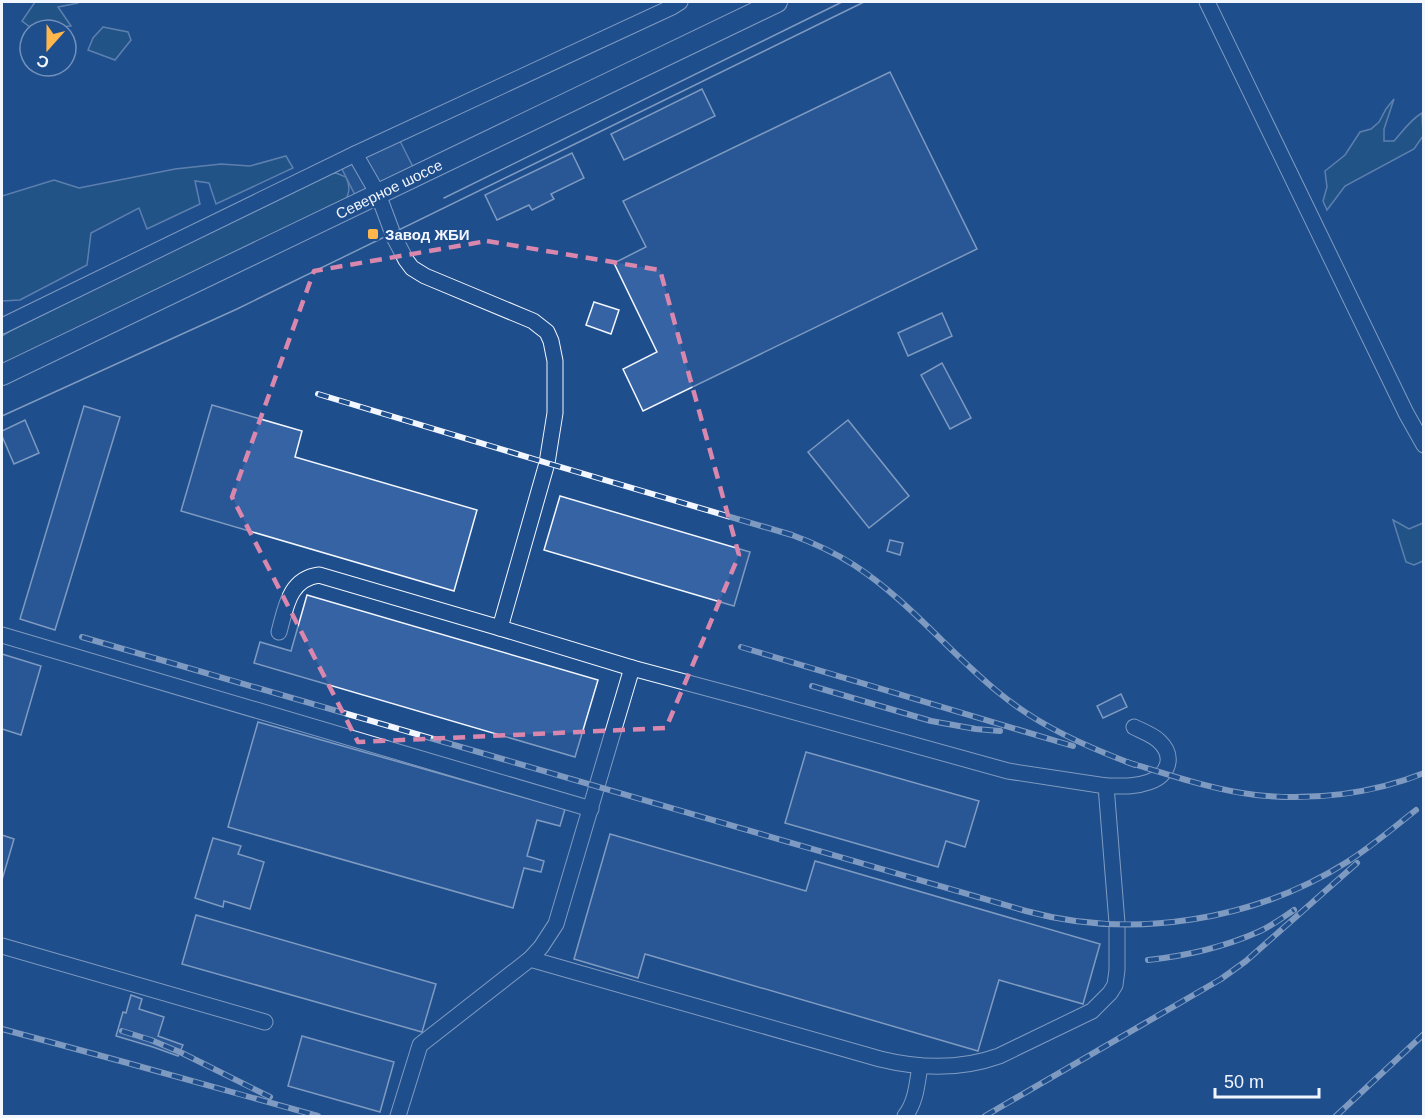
<svg xmlns="http://www.w3.org/2000/svg" width="1425" height="1118" font-family="Helvetica,sans-serif">
  <rect width="100%" height="100%" fill="#1f4e8c"/>
  <g fill="#245a82" stroke="#a8bbd7" stroke-width="1.5">
    <path d="M 35,2 L 79,2 L 78,3 L 58,7 L 71,26 L 34,30 L 22,21 Z"/>
    <path d="M 103,27 L 128,32 L 131,40 L 115,60 L 88,50 L 93,38 Z"/>
    <path d="M 1394,99 L 1384,129 L 1384,141 L 1394,141 C 1403,131 1410,120 1422,113 L 1423,136 L 1414,149 L 1345,186 L 1327,210 L 1323,201 L 1327,187 L 1325,171 L 1345,155 L 1360,132 L 1371,129 L 1379,122 L 1386,109 Z"/>
    <path d="M 286,156 L 293,168 L 216,204 L 209,183 L 195,181 L 200,204 L 147,229 L 139,208 L 91,233 L 87,265 L 20,300 L 2,301 L 2,196 L 54,180 L 79,188 L 175,169 L 221,164 L 250,166 Z"/>
    <path d="M 336,173 L 346,177 C 350,186 350,192 345,201 L 2,367 L 2,336 L 10,331 L 322,175 Z"/>
    <path d="M 1393,520 L 1409,529 L 1423,523 L 1423,561 L 1414,565 L 1406,562 Z"/>
  </g>
  <path fill="#305b95" stroke="#a8bbd7" stroke-width="1.5" d="M 399,139 L 413,167 L 355,195 L 341,167 Z"/>
  <g fill="#3563a3" stroke="#f2f6ff" stroke-width="1.5">
    <path d="M 890,72 L 977,249 L 643,411 L 623,369 L 657,352 L 614,263 L 646,247 L 623,201 Z"/>
    <path d="M 702,89 L 715,116 L 624,160 L 611,134 Z"/>
    <path d="M 572,153 L 584,178 L 551,194 L 554,199 L 532,210 L 529,205 L 497,220 L 485,195 Z"/>
    <path d="M 594,302 L 619,310 L 611,334 L 586,325 Z"/>
    <path d="M 942,313 L 952,336 L 908,356 L 898,333 Z"/>
    <path d="M 942,363 L 971,418 L 950,429 L 921,375 Z"/>
    <path d="M 212,405 L 302,431 L 295,457 L 477,510 L 454,591 L 181,511 Z"/>
    <path d="M 84,406 L 120,417 L 55,630 L 20,619 Z"/>
    <path d="M 25,420 L 39,453 L 14,464 L 2,436 L 2,431 Z"/>
    <path d="M 848,420 L 909,496 L 869,528 L 808,452 Z"/>
    <path d="M 560,496 L 750,552 L 734,606 L 544,550 Z"/>
    <path d="M 890,540 L 903,543 L 900,555 L 887,551 Z"/>
    <path d="M 307,595 L 598,680 L 575,757 L 254,663 L 260,642 L 291,651 Z"/>
    <path d="M 2,654 L 41,666 L 21,735 L 2,729 Z"/>
    <path d="M 1121,694 L 1127,707 L 1103,718 L 1097,706 Z"/>
    <path d="M 258,722 L 565,809 L 560,826 L 537,820 L 527,856 L 544,861 L 541,872 L 524,868 L 513,908 L 228,827 Z"/>
    <path d="M 806,752 L 979,801 L 965,847 L 946,841 L 938,867 L 785,823 Z"/>
    <path d="M 610,834 L 806,891 L 815,861 L 1100,944 L 1083,1004 L 999,980 L 978,1051 L 645,954 L 638,978 L 574,959 Z"/>
    <path d="M 2,835 L 14,839 L 2,880 Z"/>
    <path d="M 213,838 L 241,846 L 238,854 L 264,862 L 250,909 L 224,901 L 223,907 L 195,898 Z"/>
    <path d="M 196,915 L 436,984 L 422,1032 L 182,964 Z"/>
    <path d="M 131,995 L 142,999 L 139,1009 L 164,1017 L 158,1036 L 183,1045 L 178,1056 L 153,1047 L 116,1036 L 123,1012 L 126,1013 Z"/>
    <path d="M 302,1036 L 394,1062 L 380,1112 L 288,1086 Z"/>
  </g>
  <g fill="none" stroke-linecap="round" stroke-linejoin="round">
    <defs>
      <g id="minor">
        <path d="M 1207,2 L 1406,413 L 1424,445"/>
        <path d="M 355,154 L 378,194 L 394,237 L 406,260 L 412,268 L 425,276 L 533,321 L 547,332 L 551,341 L 555,361 L 555,413 L 547,463 L 500,628 L 632,668 L 748,699 L 1008,771 L 1106,786 L 1117,923 L 1117,970 L 1115,985 L 1110,993 L 1092,1011 L 999,1056 C 960,1070 921,1069 880,1059 L 530,959"/>
        <path d="M 2,326 L 355,154 L 672,7 L 680,2"/>
        <path d="M 279,632 C 286,607 289,579 319,575 L 500,628"/>
        <path d="M 2,635 L 591,809"/>
        <path d="M 1106,786 C 1121,786 1135,787 1149,782 C 1169,775 1175,756 1159,741 C 1153,735 1142,731 1134,727"/>
        <path d="M 2,946 L 265,1022"/>
        <path d="M 398,1116 L 420,1045 L 530,959 L 541,947 L 556,924 L 632,668"/>
        <path d="M 905,1116 C 916,1102 917,1084 920,1066"/>
      </g>
      <path id="major" d="M 2,375 L 777,2"/>
    </defs>
    <use href="#minor" stroke="#f2f6ff" stroke-width="17"/>
    <use href="#major" stroke="#f2f6ff" stroke-width="22"/>
    <use href="#minor" stroke="#1f4e8c" stroke-width="15"/>
    <use href="#major" stroke="#1f4e8c" stroke-width="20"/>
    <g stroke="#f2f6ff" stroke-width="1.5">
      <path d="M 444,198 L 842,2"/>
      <path d="M 2,416 L 237,309 L 579,142 L 864,2"/>
    </g>
    <defs>
      <g id="rail">
        <path d="M 318,394 L 547,463 L 792,535 C 814,543 835,553 854,565 C 908,600 949,652 998,692 C 1039,726 1085,746 1135,765"/>
        <path d="M 82,637 L 1026,911 C 1132,940 1254,921 1347,862 C 1371,847 1393,828 1416,810"/>
        <path d="M 741,647 L 1073,746"/>
        <path d="M 812,686 L 931,721 L 976,729 L 1000,731"/>
        <path d="M 1127,762 C 1170,775 1213,790 1256,795 C 1312,801 1372,794 1424,773"/>
        <path d="M 1148,960 C 1185,956 1224,947 1258,932 C 1270,927 1282,918 1294,910"/>
        <path d="M 2,1029 L 124,1062 L 318,1116"/>
        <path d="M 122,1031 L 151,1040 L 182,1053 L 270,1097"/>
        <path d="M 985,1116 L 1221,979 L 1246,961 L 1357,863"/>
        <path d="M 1336,1116 L 1424,1034"/>
      </g>
    </defs>
    <use href="#rail" stroke="#f2f6ff" stroke-width="6"/>
    <use href="#rail" stroke="#1f4e8c" stroke-width="4" stroke-dasharray="11" stroke-linecap="butt"/>
  </g>
  <path d="M0 0H1425V1118H0ZM 487,241 L 660,270 L 739,555 L 666,728 L 358,742 L 232,497 L 314,271 Z" fill="#1f4e8c" fill-opacity=".55" fill-rule="evenodd"/>
  <path fill="none" stroke="#da87ad" stroke-width="4.5" stroke-dasharray="12 8" stroke-linejoin="round" d="M 487,241 L 660,270 L 739,555 L 666,728 L 358,742 L 232,497 L 314,271 Z"/>
  <rect fill="#ffb74d" stroke="#1f4e8c" stroke-width="2" x="367" y="228" width="12" height="12" rx="3"/>
  <g text-anchor="middle" dominant-baseline="central" stroke-width="4.5" stroke-linejoin="round" paint-order="stroke">
    <g font-size="15" fill="#f2f6ff" stroke="#1f4e8c">
      <text transform="translate(389 189) rotate(-26)">Северное шоссе</text>
    </g>
    <g font-size="15" font-weight="bold" fill="#f2f6ff" stroke="#1f4e8c" text-anchor="start">
      <text x="385" y="234">Завод ЖБИ</text>
    </g>
  </g>
  <rect width="1425" height="1118" fill="none" stroke="#f2f6ff" stroke-width="6"/>
  <g transform="translate(48 48) rotate(201)"><circle r="28" fill="#1f4e8c" stroke="#7391ba" stroke-width="1.5"/>
  <path d="M0-4.5L10 22L0 15L-10 22Z" fill="#ffb74d"/>
  <text y="-9" font-size="16" font-weight="bold" text-anchor="middle" fill="#f2f6ff">С</text>
  </g>
  <path d="M1215 1088v9h104v-9" fill="none" stroke="#f2f6ff" stroke-width="3"/>
  <text x="1224" y="1088" font-size="18" fill="#f2f6ff" stroke="#1f4e8c" stroke-width="4.5" paint-order="stroke">50 m</text>
</svg>
